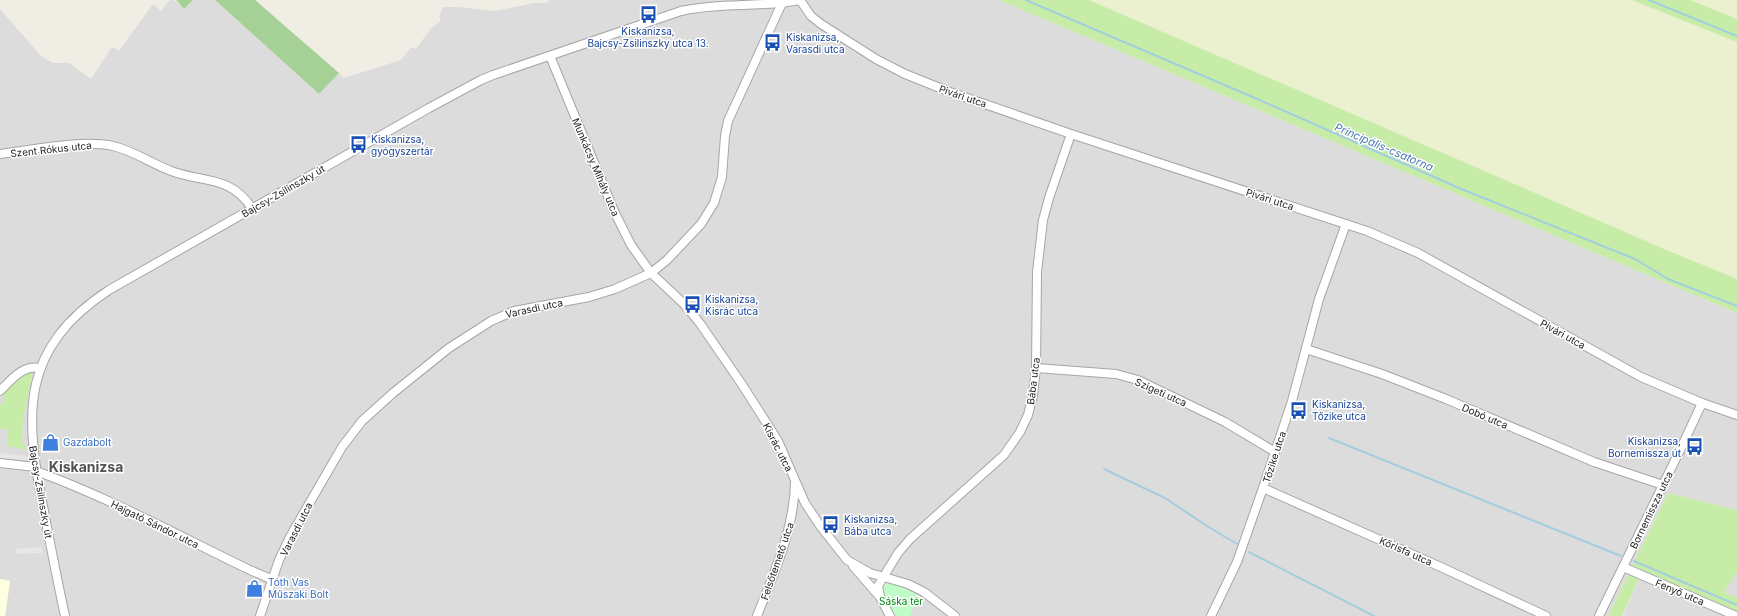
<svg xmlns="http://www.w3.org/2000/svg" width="1737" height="616" font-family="Inter,sans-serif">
  <rect width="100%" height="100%" fill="#f0ede4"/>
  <g fill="#dddcdc">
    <path d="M 170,0 L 174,0 L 184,9 L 193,0 L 215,0 L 319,94 L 339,73 L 344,78 L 401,60 L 411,47 L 416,49 L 431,28 L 441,21 L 439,16 L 443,7 L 458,7 L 495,11 L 534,3 L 548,3 L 549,0 L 999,0 L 1737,313 L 1737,510 L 1668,493 L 1608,616 L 5,616 L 10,581 L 0,579 L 0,9 L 41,56 L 53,63 L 69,63 L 91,79 L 112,47 L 119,51 L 153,4 L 161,11 Z"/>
    <path d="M 1642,572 L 1737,616 L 1623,616 Z"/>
    <path d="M 1737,572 L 1737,598 L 1724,592 Z"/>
  </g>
  <path fill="#fdffde" d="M 0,579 L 10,581 L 5,616 L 0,616 Z"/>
  <g fill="#ebf0cf">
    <path d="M 1089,0 L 1632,0 L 1737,42 L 1737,279 L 1669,251 Z"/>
    <path d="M 1690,0 L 1737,0 L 1737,19 Z"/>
  </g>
  <g fill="#c6eca8">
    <path d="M 999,0 L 1089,0 L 1669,251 L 1737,279 L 1737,313 Z"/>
    <path d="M 1632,0 L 1690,0 L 1737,19 L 1737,42 Z"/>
    <path d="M 25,372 L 33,372 L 23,418 L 22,442 L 25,444 L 26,450 L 8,446 L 8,429 L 0,429 L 0,405 L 3,403 L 3,393 Z"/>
    <path d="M 1668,493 L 1737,510 L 1737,572 L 1724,592 L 1737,598 L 1737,613 L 1642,572 L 1622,616 L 1608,616 Z"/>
  </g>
  <g fill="#a5d197">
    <path d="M 176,0 L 193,0 L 184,9 Z"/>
    <path d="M 215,0 L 255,0 L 339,73 L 319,94 Z"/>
  </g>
  <path fill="#c0fcc8" d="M 888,581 L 905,588 L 918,596 L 910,616 L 893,616 C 889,607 875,588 888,581 Z"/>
  <g fill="#e7e7e7">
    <path d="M 0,453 L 26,456 L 26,460 L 0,458 Z"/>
    <path d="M 42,547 L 42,553 L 16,554 L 15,549 Z"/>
  </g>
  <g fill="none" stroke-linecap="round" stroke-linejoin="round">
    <g stroke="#a3cedf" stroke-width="2">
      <path d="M 1026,0 L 1255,98 L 1459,188 L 1635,259 L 1668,279 L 1737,306"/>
      <path d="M 1649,0 L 1737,36"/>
      <path d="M 1329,438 L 1621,556"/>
      <path d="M 1104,469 L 1165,498 L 1207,526 L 1237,544"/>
      <path d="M 1249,552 L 1374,616"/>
      <path d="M 1634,561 L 1737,605"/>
    </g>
    <defs>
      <g id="minor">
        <path d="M 800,0 L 811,16 L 821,24 L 876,59 L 905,74 L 950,92 L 1071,134 L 1367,231 L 1418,253 L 1641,377 L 1702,403 L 1737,415"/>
        <path d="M 550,56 L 614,211 L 631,245 L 651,273 L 683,303 L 699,322 L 741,383 L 778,441 L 805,503 L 821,527 L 847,560 L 856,565 L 870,573 L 908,584 L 924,592 L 955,616"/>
        <path d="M 0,154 C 31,150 83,139 113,146 C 135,151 153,165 174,172 C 207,183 230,176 252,208"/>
        <path d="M 1306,349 L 1382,374 L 1446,399 L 1594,462 L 1663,485"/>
        <path d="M 1036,368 L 1116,374 L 1138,380 L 1225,422 L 1275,452"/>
        <path d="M 0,391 C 11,380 23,364 41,368"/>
        <path d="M 0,463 L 35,467"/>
        <path d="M 36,471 C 110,498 179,536 250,570 L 273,580"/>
        <path d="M 1263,488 L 1443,568 L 1546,616"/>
        <path d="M 853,566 L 880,597"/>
        <path d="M 1623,567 L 1736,616"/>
        <path d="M 65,616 C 57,579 50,543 43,506 C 24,412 21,348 109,290 L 429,108 L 481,80 L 493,75 L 681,11 C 721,2 761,8 800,0"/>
        <path d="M 260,616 L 279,560 L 291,535 L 342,447 L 362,421 L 393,393 L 449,348 L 491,321 L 514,311 L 589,297 L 615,289 L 651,273 L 667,260 L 701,224 L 714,203 L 722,177 L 725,136 L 728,121 L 782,3"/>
        <path d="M 757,616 C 774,573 794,530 795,483"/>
        <path d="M 890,616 L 880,597 L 878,586 L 898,553 L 910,539 L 1004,455 L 1020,432 L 1028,415 L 1033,395 L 1036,368 L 1037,272 L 1043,220 L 1049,198 L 1071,134"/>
        <path d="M 1211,616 L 1237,562 L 1263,488 L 1292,401 L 1319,299 L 1346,224"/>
        <path d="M 1599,616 L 1682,446 L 1702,403"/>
      </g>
    </defs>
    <use href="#minor" stroke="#a6a6a6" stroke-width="10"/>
    <use href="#minor" stroke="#fff" stroke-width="8"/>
  </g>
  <defs>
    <symbol id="bus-bare" viewBox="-9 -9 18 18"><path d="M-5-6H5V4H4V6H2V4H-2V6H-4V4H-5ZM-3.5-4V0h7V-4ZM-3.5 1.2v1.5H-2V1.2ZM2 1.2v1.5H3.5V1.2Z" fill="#1a4fb4" stroke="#fff" stroke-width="2.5" paint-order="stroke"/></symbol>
    <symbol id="shop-bare" viewBox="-9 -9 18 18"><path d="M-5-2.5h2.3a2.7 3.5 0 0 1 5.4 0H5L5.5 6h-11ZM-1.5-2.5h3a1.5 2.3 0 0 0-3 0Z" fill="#3f7fe0" stroke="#fff" stroke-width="2.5" paint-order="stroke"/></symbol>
  </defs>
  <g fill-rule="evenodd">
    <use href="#bus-bare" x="636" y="2" width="25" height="25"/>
    <use href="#bus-bare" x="760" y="30" width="25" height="25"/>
    <use href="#bus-bare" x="346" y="132" width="25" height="25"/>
    <use href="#bus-bare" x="680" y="292" width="25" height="25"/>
    <use href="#bus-bare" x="1286" y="398" width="25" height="25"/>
    <use href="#shop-bare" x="38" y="430" width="25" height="25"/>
    <use href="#bus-bare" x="1682" y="434" width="25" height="25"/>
    <use href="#bus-bare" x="818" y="512" width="25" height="25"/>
    <use href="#shop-bare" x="242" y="576" width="25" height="25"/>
  </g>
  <g text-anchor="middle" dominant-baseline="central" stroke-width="3" stroke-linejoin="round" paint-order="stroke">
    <g font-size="10" fill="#164399" stroke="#fff" text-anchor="start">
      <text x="648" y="31" text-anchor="middle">Kiskanizsa,<tspan x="648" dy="12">Bajcsy-Zsilinszky utca 13.</tspan></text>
      <text x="786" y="37">Kiskanizsa,<tspan x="786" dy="12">Varasdi utca</tspan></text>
      <text x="371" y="139">Kiskanizsa,<tspan x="371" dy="12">gyógyszertár</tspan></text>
      <text x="705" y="299">Kiskanizsa,<tspan x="705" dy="12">Kisrác utca</tspan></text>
      <text x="1312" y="404">Kiskanizsa,<tspan x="1312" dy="12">Tőzike utca</tspan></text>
      <text x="1681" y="441" text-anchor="end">Kiskanizsa,<tspan x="1681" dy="12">Bornemissza út</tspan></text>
      <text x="844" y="519">Kiskanizsa,<tspan x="844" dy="12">Bába utca</tspan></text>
    </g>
    <g font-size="10" fill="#1f1f1f" stroke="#fff">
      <text transform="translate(963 96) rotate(19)">Pivári utca</text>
      <text transform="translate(51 149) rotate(-6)">Szent Rókus utca</text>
      <text transform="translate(596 167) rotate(67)">Munkácsy Mihály utca</text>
      <text transform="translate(283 191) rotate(-30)">Bajcsy-Zsilinszky út</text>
      <text transform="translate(1270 199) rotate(18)">Pivári utca</text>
      <text transform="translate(534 308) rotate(-12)">Varasdi utca</text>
      <text transform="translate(1563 334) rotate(29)">Pivári utca</text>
      <text transform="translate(1033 381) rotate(-83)">Bába utca</text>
      <text transform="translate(1161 392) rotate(24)">Szigeti utca</text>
      <text transform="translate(1485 416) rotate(23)">Dobó utca</text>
      <text transform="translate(778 447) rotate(63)">Kisrác utca</text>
      <text transform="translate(1274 457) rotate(-72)">Tőzike utca</text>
      <text transform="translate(41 492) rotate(80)">Bajcsy-Zsilinszky út</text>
      <text transform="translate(1651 510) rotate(-64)">Bornemissza utca</text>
      <text transform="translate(155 524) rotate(26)">Hajgató Sándor utca</text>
      <text transform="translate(296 529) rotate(-63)">Varasdi utca</text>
      <text transform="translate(1406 551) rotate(24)">Kőrisfa utca</text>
      <text transform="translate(777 561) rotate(-71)">Felsőtemető utca</text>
      <text transform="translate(1680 592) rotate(23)">Fenyő utca</text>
    </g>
    <g font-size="10" fill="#366cbe" stroke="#fff" text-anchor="start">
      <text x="63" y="442">Gazdabolt</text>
      <text x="268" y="582">Tóth Vas<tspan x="268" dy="12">Műszaki Bolt</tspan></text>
    </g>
    <g font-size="10" fill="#078318" stroke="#fff">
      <text x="901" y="601">Sáska tér</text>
    </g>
    <g font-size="11" font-style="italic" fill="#4777b3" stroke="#fff">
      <text transform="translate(1384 147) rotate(23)">Principális-csatorna</text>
    </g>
    <g font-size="14" font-weight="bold" fill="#525252" stroke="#fff">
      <text x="86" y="466">Kiskanizsa</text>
    </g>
  </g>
</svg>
